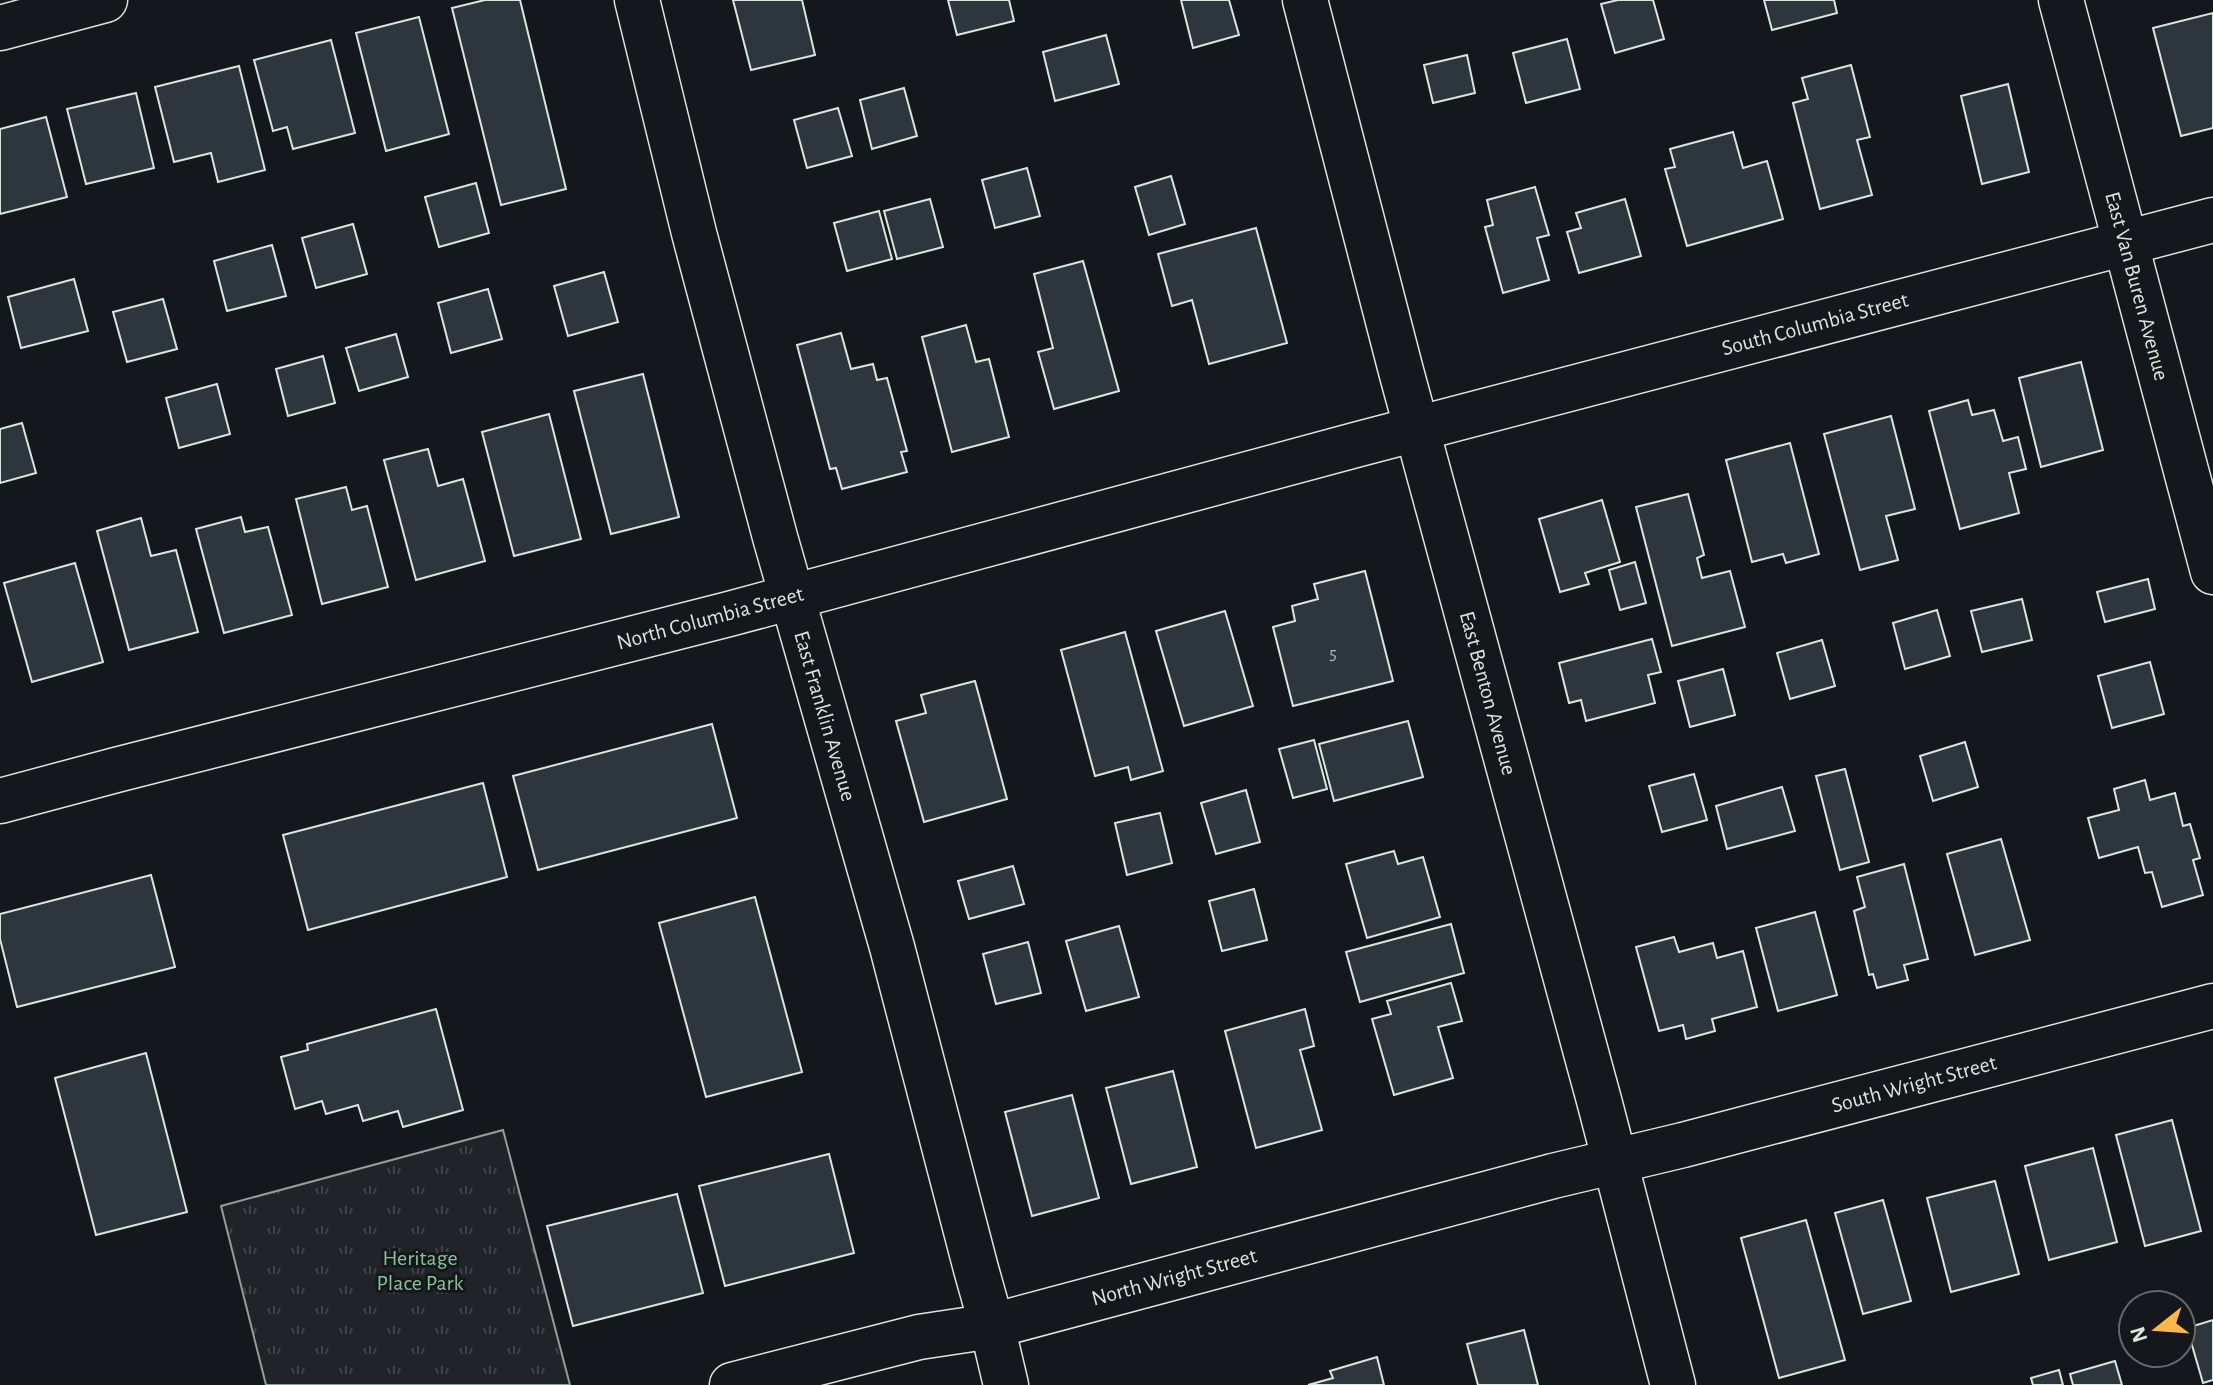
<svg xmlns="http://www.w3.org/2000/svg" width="2213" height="1385" font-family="'Alegreya Sans',sans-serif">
  <defs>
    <pattern id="park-tufts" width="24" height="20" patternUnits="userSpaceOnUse" patternTransform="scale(2)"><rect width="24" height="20" fill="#202428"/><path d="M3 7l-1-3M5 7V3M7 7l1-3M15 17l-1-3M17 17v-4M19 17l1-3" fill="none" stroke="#404447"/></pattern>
  </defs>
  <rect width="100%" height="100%" fill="#14181c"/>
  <path fill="url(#park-tufts)" stroke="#939e99" stroke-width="2" d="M 503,1130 L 570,1385 L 266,1385 L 221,1206 Z"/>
  <g fill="#2c363c" stroke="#d8e6dc" stroke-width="2">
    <path d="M 485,0 L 520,0 L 566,189 L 501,205 L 452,8 Z"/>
    <path d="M 733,0 L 802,0 L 815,55 L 751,70 Z"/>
    <path d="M 948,0 L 1009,0 L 1014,21 L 957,35 Z"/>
    <path d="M 1181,0 L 1229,0 L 1239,35 L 1193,48 Z"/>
    <path d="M 1618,0 L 1653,0 L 1664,39 L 1615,53 L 1601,4 Z"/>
    <path d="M 1764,0 L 1834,0 L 1837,13 L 1772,30 Z"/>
    <path d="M 2213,13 L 2213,128 L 2181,136 L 2153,28 Z"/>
    <path d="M 419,17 L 449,134 L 386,151 L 356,33 Z"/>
    <path d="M 1106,35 L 1119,84 L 1055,101 L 1043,52 Z"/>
    <path d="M 1567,39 L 1580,89 L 1526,103 L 1513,53 Z"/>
    <path d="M 331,40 L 355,133 L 293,149 L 287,127 L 273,131 L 254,60 Z"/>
    <path d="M 1467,55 L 1475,93 L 1433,103 L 1424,65 Z"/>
    <path d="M 1851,65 L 1870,137 L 1857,140 L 1872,195 L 1820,209 L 1793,103 L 1808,99 L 1802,78 Z"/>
    <path d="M 239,66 L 265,170 L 218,182 L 211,153 L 174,162 L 155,87 Z"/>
    <path d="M 2008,84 L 2029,172 L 1982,184 L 1961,96 Z"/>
    <path d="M 904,88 L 917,136 L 872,149 L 860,100 Z"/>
    <path d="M 136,93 L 154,168 L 86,184 L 67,109 Z"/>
    <path d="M 838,108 L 852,156 L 807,168 L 794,120 Z"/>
    <path d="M 46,117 L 67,197 L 0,214 L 0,129 Z"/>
    <path d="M 1733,132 L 1743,168 L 1767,161 L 1783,219 L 1687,246 L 1665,169 L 1675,167 L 1670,149 Z"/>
    <path d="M 1027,168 L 1040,216 L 995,228 L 982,180 Z"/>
    <path d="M 1171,176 L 1185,224 L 1149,235 L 1135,187 Z"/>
    <path d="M 476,183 L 489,233 L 439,247 L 425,197 Z"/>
    <path d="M 1535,187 L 1549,235 L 1537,238 L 1549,280 L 1503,293 L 1485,227 L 1493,225 L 1487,200 Z"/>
    <path d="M 930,199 L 943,247 L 897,259 L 884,211 Z"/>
    <path d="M 1625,199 L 1641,256 L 1579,273 L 1567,232 L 1581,228 L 1576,213 Z"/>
    <path d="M 879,211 L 892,259 L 847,271 L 834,223 Z"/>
    <path d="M 353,224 L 367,274 L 316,288 L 302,238 Z"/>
    <path d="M 1256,228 L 1287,343 L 1209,364 L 1192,300 L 1172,306 L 1158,254 Z"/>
    <path d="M 272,245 L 286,296 L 227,311 L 214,261 Z"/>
    <path d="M 1083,261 L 1119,391 L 1054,409 L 1038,352 L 1053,348 L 1034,274 Z"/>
    <path d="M 604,272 L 618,322 L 568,336 L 554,286 Z"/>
    <path d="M 74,279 L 88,331 L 21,348 L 8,297 Z"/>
    <path d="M 488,289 L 502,339 L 451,353 L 438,303 Z"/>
    <path d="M 163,299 L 177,349 L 127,362 L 113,312 Z"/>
    <path d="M 966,325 L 976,362 L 989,359 L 1009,437 L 952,452 L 922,337 Z"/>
    <path d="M 841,333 L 851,369 L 873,364 L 877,380 L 887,378 L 907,451 L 901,452 L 907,472 L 842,489 L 836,468 L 830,469 L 797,345 Z"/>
    <path d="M 396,334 L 408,377 L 359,391 L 346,348 Z"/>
    <path d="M 323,356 L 335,403 L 288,416 L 276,369 Z"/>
    <path d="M 2081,362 L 2103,450 L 2041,467 L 2019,378 Z"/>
    <path d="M 643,374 L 679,517 L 611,534 L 574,391 Z"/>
    <path d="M 217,384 L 230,434 L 179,448 L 166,398 Z"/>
    <path d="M 1968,400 L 1972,415 L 1994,410 L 2003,441 L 2018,437 L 2026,469 L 2009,473 L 2019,513 L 1960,529 L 1929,411 Z"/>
    <path d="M 549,414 L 581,539 L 514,556 L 482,432 Z"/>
    <path d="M 1891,416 L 1915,509 L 1886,516 L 1898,560 L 1860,570 L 1824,434 Z"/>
    <path d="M 22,423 L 36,473 L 0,483 L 0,429 Z"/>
    <path d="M 1790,443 L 1819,554 L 1786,563 L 1783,554 L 1752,562 L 1726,460 Z"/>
    <path d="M 428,449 L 438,486 L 463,479 L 485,561 L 416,580 L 384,460 Z"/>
    <path d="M 346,487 L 352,510 L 367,506 L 388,587 L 322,604 L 296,499 Z"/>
    <path d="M 1688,494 L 1704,555 L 1697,558 L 1702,578 L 1730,571 L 1745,627 L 1672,646 L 1636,507 Z"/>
    <path d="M 1602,500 L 1620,562 L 1585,573 L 1589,584 L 1560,592 L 1539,519 Z"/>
    <path d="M 241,517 L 245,532 L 268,527 L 292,615 L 224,633 L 196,529 Z"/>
    <path d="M 141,518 L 151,556 L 176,550 L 198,632 L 129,650 L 97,531 Z"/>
    <path d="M 1635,562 L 1646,603 L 1620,610 L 1609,570 Z"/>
    <path d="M 75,563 L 103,662 L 32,682 L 4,583 Z"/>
    <path d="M 1365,571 L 1393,681 L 1293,706 L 1273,627 L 1295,621 L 1292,606 L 1318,599 L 1314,584 Z"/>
    <path d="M 2148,579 L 2155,609 L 2105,622 L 2097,592 Z"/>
    <path d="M 2022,599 L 2032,640 L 1982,652 L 1971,611 Z"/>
    <path d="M 1937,610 L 1950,656 L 1905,669 L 1893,623 Z"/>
    <path d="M 1225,611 L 1253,706 L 1184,726 L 1156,631 Z"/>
    <path d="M 1125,632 L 1163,771 L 1131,780 L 1128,767 L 1095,776 L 1061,650 Z"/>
    <path d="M 1652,639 L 1661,672 L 1648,675 L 1655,703 L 1586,721 L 1581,700 L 1569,703 L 1559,663 Z"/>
    <path d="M 1822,640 L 1835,686 L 1790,699 L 1777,653 Z"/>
    <path d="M 2150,662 L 2164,714 L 2112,728 L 2098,676 Z"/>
    <path d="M 1723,669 L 1735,715 L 1690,727 L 1678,681 Z"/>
    <path d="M 975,681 L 1007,799 L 924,822 L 896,721 L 926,713 L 921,695 Z"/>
    <path d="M 1408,721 L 1423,777 L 1334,801 L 1319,744 Z"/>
    <path d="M 712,724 L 737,818 L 538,870 L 513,776 Z"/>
    <path d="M 1314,740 L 1327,789 L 1293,798 L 1279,749 Z"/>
    <path d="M 1965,742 L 1978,787 L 1933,801 L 1920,756 Z"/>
    <path d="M 1845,769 L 1869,862 L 1840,870 L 1816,776 Z"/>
    <path d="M 1694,774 L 1707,820 L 1662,832 L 1649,786 Z"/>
    <path d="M 2145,780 L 2150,800 L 2175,793 L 2183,826 L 2190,824 L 2200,858 L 2193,860 L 2203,895 L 2162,907 L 2152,872 L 2145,873 L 2138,847 L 2099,858 L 2088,818 L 2119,810 L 2114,789 Z"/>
    <path d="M 483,783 L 507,877 L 308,930 L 283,835 Z"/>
    <path d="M 1782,787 L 1795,831 L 1727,849 L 1716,806 Z"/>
    <path d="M 1246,790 L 1260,842 L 1216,854 L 1201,803 Z"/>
    <path d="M 1160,813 L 1172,863 L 1127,875 L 1115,823 Z"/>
    <path d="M 2001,839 L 2030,940 L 1975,955 L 1947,854 Z"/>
    <path d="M 1394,851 L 1398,864 L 1423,857 L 1440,917 L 1367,938 L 1346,864 Z"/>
    <path d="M 1904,864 L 1928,959 L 1904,965 L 1908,980 L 1877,988 L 1873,974 L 1869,975 L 1854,911 L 1865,907 L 1857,877 Z"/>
    <path d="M 1013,866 L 1024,904 L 969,919 L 958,881 Z"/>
    <path d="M 151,875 L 175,967 L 17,1007 L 0,939 L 0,914 Z"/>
    <path d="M 1254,889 L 1267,940 L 1222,951 L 1209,901 Z"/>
    <path d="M 755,897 L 802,1072 L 706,1097 L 659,923 Z"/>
    <path d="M 1815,912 L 1837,995 L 1778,1011 L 1756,928 Z"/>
    <path d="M 1451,924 L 1464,973 L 1360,1002 L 1346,952 Z"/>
    <path d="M 1119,926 L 1139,997 L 1086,1011 L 1066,941 Z"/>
    <path d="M 1674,937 L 1679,952 L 1713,943 L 1717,958 L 1743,951 L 1757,1007 L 1712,1019 L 1715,1031 L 1686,1039 L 1683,1025 L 1659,1031 L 1636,947 Z"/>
    <path d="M 1028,942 L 1041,993 L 996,1004 L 983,954 Z"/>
    <path d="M 1451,983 L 1462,1021 L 1438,1027 L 1453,1078 L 1394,1095 L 1372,1019 L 1391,1014 L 1387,1001 Z"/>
    <path d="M 436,1009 L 463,1110 L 403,1127 L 398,1111 L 363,1121 L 358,1105 L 326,1114 L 322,1101 L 295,1109 L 281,1057 L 308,1050 L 307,1044 Z"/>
    <path d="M 1305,1009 L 1314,1046 L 1300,1050 L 1322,1130 L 1256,1148 L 1225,1031 Z"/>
    <path d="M 146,1053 L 187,1212 L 96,1235 L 55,1078 Z"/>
    <path d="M 1173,1071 L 1197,1167 L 1131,1184 L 1106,1088 Z"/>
    <path d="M 1072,1095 L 1099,1198 L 1032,1216 L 1005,1112 Z"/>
    <path d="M 2172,1120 L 2201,1231 L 2145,1246 L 2116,1135 Z"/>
    <path d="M 2093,1148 L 2117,1242 L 2049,1260 L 2025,1166 Z"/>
    <path d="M 829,1154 L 854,1253 L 725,1286 L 699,1186 Z"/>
    <path d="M 1995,1181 L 2019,1274 L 1951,1292 L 1927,1198 Z"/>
    <path d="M 677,1194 L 703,1293 L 573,1326 L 547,1226 Z"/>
    <path d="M 1883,1200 L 1911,1301 L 1863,1314 L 1835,1213 Z"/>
    <path d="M 1806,1220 L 1845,1360 L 1779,1378 L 1741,1238 Z"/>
    <path d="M 2213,1320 L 2213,1380 L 2203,1383 L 2187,1328 Z"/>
    <path d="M 1524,1330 L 1538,1385 L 1478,1385 L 1467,1344 Z"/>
    <path d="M 1377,1357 L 1384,1385 L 1308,1385 L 1333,1378 L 1330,1371 Z"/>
    <path d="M 2115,1361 L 2122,1385 L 2073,1385 L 2070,1374 Z"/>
    <path d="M 2059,1370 L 2063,1385 L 2033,1385 L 2031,1378 Z"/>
  </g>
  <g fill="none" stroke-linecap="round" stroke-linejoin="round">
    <defs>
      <g id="minor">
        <path d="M 637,0 L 694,233 L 775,537 L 892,947 L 976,1269 L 992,1326 L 1006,1385"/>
        <path d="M 1305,0 L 1401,371 L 1600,1104 L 1673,1385"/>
        <path d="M 2061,0 L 2213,572"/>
        <path d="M 0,28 L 105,0"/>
        <path d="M 0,801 L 116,770 L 729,614 L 1359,444 L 2213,220"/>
        <path d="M 732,1385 L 919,1337 L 992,1326 L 1553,1176 L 1683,1145 L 2213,1006"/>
      </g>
    </defs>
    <use href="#minor" stroke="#d8e6dc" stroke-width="47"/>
    <use href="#minor" stroke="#14181c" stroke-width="44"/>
  </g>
  <g text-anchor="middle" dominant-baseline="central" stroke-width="6" stroke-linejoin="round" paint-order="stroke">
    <g font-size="18" fill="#adbab4">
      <text x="1333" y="654">5</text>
    </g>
    <g font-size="22" fill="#d8e6dc" stroke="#14181c">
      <text transform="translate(2137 286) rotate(75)">East Van Buren Avenue</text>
      <text transform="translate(1815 324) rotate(-15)">South Columbia Street</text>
      <text transform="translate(710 618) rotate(-15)">North Columbia Street</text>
      <text transform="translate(1488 693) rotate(75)">East Benton Avenue</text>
      <text transform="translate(825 716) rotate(74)">East Franklin Avenue</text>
      <text transform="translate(1914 1084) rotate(-15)">South Wright Street</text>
      <text transform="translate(1174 1277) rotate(-15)">North Wright Street</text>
    </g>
    <g font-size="22" fill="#8ac095" stroke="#14181c">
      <text x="420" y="1258">Heritage<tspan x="420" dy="25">Place Park</tspan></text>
    </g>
  </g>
  <g transform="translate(2157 1329) rotate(253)"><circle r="38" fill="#14181c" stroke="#626a69" stroke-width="2"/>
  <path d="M0-6L14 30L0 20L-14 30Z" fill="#ffb74d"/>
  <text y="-12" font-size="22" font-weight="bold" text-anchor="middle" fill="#d8e6dc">N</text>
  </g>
</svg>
